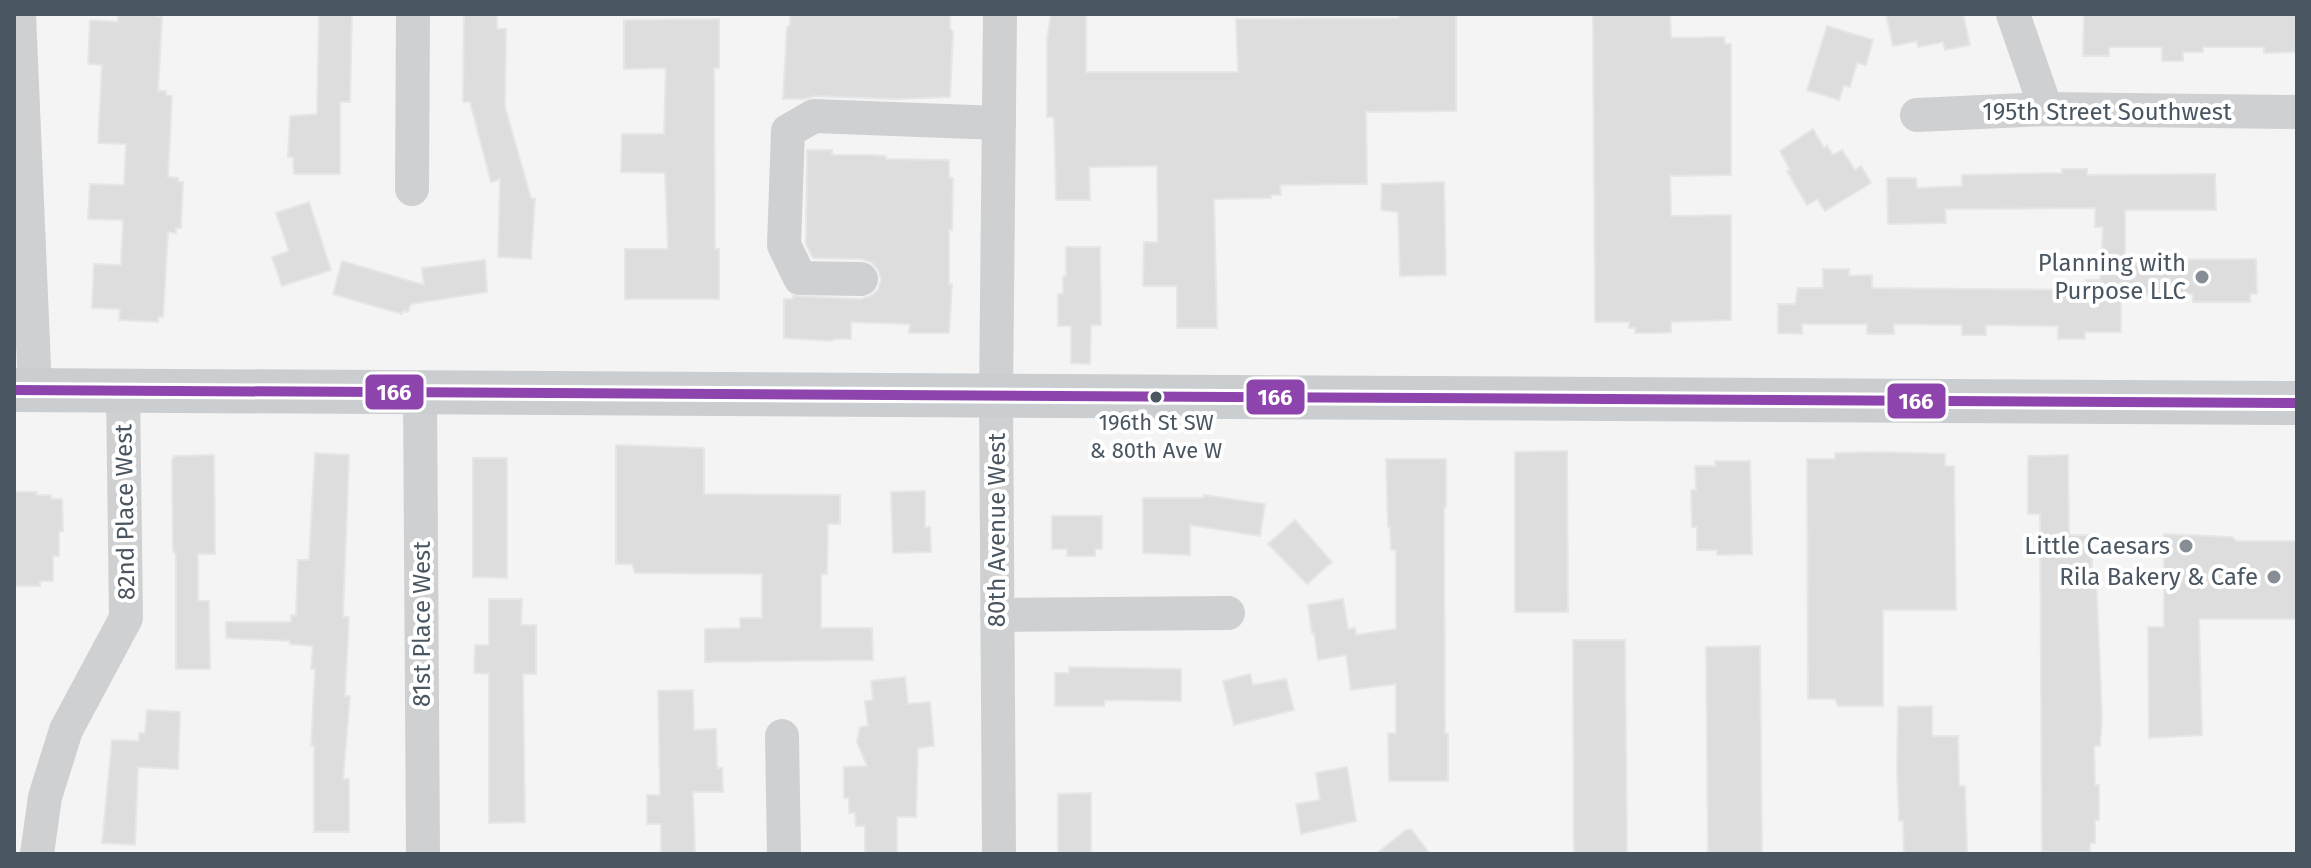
<svg xmlns="http://www.w3.org/2000/svg" width="2311" height="868" font-family="'Fira Sans',sans-serif">
  <rect width="100%" height="100%" fill="#f4f4f4"/>
  <g fill="#ddddde" stroke="#e5e6e7" stroke-width="2">
    <path d="M 118,14 L 156,14 L 156,16 L 162,17 L 158,91 L 166,91 L 166,95 L 172,96 L 168,177 L 178,178 L 178,182 L 183,182 L 181,228 L 176,228 L 176,233 L 168,232 L 163,317 L 158,317 L 158,322 L 119,320 L 120,309 L 92,308 L 94,264 L 121,265 L 123,220 L 88,219 L 90,184 L 124,185 L 126,144 L 98,143 L 102,65 L 88,64 L 90,20 L 118,22 Z"/>
    <path d="M 319,14 L 352,14 L 350,102 L 340,102 L 340,174 L 294,174 L 293,157 L 288,157 L 290,116 L 317,114 Z"/>
    <path d="M 464,14 L 497,14 L 497,29 L 506,29 L 505,107 L 531,198 L 535,199 L 531,259 L 498,257 L 500,179 L 491,182 L 470,102 L 463,102 Z"/>
    <path d="M 790,14 L 950,14 L 950,28 L 953,32 L 950,97 L 895,99 L 815,96 L 803,99 L 783,99 L 787,27 L 790,25 Z"/>
    <path d="M 1051,14 L 1086,14 L 1086,72 L 1238,72 L 1236,19 L 1399,18 L 1399,14 L 1456,14 L 1456,111 L 1366,112 L 1367,184 L 1280,185 L 1281,195 L 1271,195 L 1271,198 L 1214,199 L 1217,328 L 1177,328 L 1177,286 L 1143,286 L 1144,242 L 1158,242 L 1157,166 L 1089,167 L 1090,200 L 1056,200 L 1054,117 L 1047,117 L 1047,40 Z"/>
    <path d="M 1593,14 L 1670,14 L 1671,38 L 1724,37 L 1725,44 L 1731,44 L 1731,175 L 1670,176 L 1671,216 L 1731,215 L 1731,320 L 1671,322 L 1671,332 L 1661,333 L 1635,333 L 1635,328 L 1629,328 L 1629,322 L 1595,322 Z"/>
    <path d="M 1886,14 L 1963,14 L 1970,45 L 1945,50 L 1943,42 L 1918,47 L 1917,41 L 1893,46 Z"/>
    <path d="M 2084,14 L 2297,14 L 2297,52 L 2264,53 L 2264,47 L 2203,47 L 2203,52 L 2183,52 L 2183,61 L 2162,61 L 2162,47 L 2109,47 L 2109,56 L 2083,56 Z"/>
    <path d="M 719,19 L 719,68 L 714,68 L 715,249 L 719,249 L 719,299 L 625,299 L 625,249 L 668,249 L 665,173 L 621,172 L 622,134 L 664,134 L 666,68 L 624,69 L 624,20 Z"/>
    <path d="M 1827,26 L 1873,40 L 1866,65 L 1857,63 L 1850,87 L 1844,85 L 1839,100 L 1807,90 Z"/>
    <path d="M 1813,129 L 1824,148 L 1827,146 L 1833,155 L 1842,150 L 1855,170 L 1861,166 L 1871,183 L 1825,211 L 1817,199 L 1807,205 L 1787,171 L 1790,170 L 1780,151 Z"/>
    <path d="M 807,150 L 832,150 L 832,155 L 873,155 L 886,156 L 886,159 L 949,160 L 949,178 L 953,178 L 952,230 L 949,230 L 949,284 L 952,284 L 949,333 L 909,333 L 910,324 L 851,322 L 851,339 L 832,339 L 832,341 L 784,338 L 784,299 L 793,299 L 793,296 L 861,299 L 871,296 L 878,290 L 881,280 L 878,269 L 871,262 L 861,259 L 813,258 L 806,244 Z"/>
    <path d="M 2062,169 L 2087,169 L 2087,175 L 2215,174 L 2216,210 L 2125,210 L 2125,260 L 2256,259 L 2257,294 L 2250,294 L 2250,302 L 2193,302 L 2193,294 L 2121,295 L 2121,332 L 2085,332 L 2085,339 L 2058,339 L 2058,326 L 1986,325 L 1986,335 L 1962,335 L 1962,325 L 1894,324 L 1894,334 L 1867,334 L 1867,324 L 1802,324 L 1802,334 L 1778,333 L 1778,304 L 1795,304 L 1798,288 L 1823,288 L 1823,269 L 1849,269 L 1849,276 L 1872,275 L 1872,288 L 2086,290 L 2086,280 L 2100,280 L 2103,227 L 2095,227 L 2095,208 L 1945,209 L 1946,223 L 1888,224 L 1887,178 L 1916,178 L 1917,188 L 1962,186 L 1962,175 L 2062,173 Z"/>
    <path d="M 1444,182 L 1446,275 L 1400,276 L 1398,212 L 1381,210 L 1382,184 Z"/>
    <path d="M 309,202 L 331,270 L 282,286 L 272,257 L 289,251 L 276,213 Z"/>
    <path d="M 1066,247 L 1100,247 L 1101,325 L 1091,325 L 1090,364 L 1071,363 L 1071,326 L 1058,326 L 1058,294 L 1063,294 L 1063,277 L 1066,276 Z"/>
    <path d="M 485,260 L 487,292 L 411,304 L 408,312 L 403,311 L 402,314 L 333,294 L 342,261 L 424,285 L 422,268 Z"/>
    <path d="M 616,445 L 704,448 L 704,494 L 840,495 L 840,524 L 828,524 L 827,574 L 821,574 L 821,628 L 872,628 L 873,660 L 705,662 L 705,629 L 740,628 L 740,618 L 762,618 L 762,574 L 635,573 L 632,564 L 616,564 Z"/>
    <path d="M 1567,451 L 1568,612 L 1515,612 L 1515,452 Z"/>
    <path d="M 1881,452 L 1945,454 L 1945,466 L 1954,466 L 1956,610 L 1883,610 L 1883,706 L 1838,706 L 1835,699 L 1808,699 L 1807,459 L 1835,459 L 1835,453 Z"/>
    <path d="M 315,453 L 349,455 L 343,617 L 349,617 L 345,696 L 350,696 L 343,779 L 349,779 L 349,832 L 314,832 L 314,746 L 311,746 L 315,669 L 311,669 L 313,646 L 290,644 L 290,641 L 226,638 L 226,622 L 291,622 L 291,615 L 296,616 L 298,560 L 309,560 Z"/>
    <path d="M 214,455 L 215,554 L 198,554 L 198,601 L 209,601 L 210,669 L 176,669 L 176,555 L 173,550 L 172,460 L 174,456 Z"/>
    <path d="M 2068,455 L 2069,535 L 2092,535 L 2092,574 L 2096,574 L 2102,717 L 2100,746 L 2094,746 L 2095,785 L 2099,785 L 2099,820 L 2095,820 L 2095,843 L 2090,843 L 2090,852 L 2042,852 L 2040,514 L 2028,514 L 2028,456 Z"/>
    <path d="M 473,458 L 507,458 L 507,578 L 473,577 Z"/>
    <path d="M 1386,459 L 1446,459 L 1446,507 L 1444,507 L 1445,733 L 1448,733 L 1448,781 L 1389,781 L 1388,733 L 1396,733 L 1396,684 L 1351,690 L 1346,655 L 1318,660 L 1314,633 L 1312,633 L 1308,605 L 1343,599 L 1348,629 L 1355,628 L 1356,635 L 1396,629 L 1396,550 L 1391,550 L 1390,527 L 1388,527 Z"/>
    <path d="M 1715,461 L 1750,461 L 1752,554 L 1717,555 L 1717,550 L 1697,550 L 1697,527 L 1692,527 L 1691,490 L 1696,490 L 1695,466 L 1716,466 Z"/>
    <path d="M 925,491 L 925,527 L 930,527 L 931,552 L 893,553 L 891,492 Z"/>
    <path d="M 14,492 L 37,492 L 37,495 L 51,495 L 51,499 L 62,499 L 63,531 L 59,532 L 59,556 L 53,556 L 53,581 L 40,581 L 40,586 L 14,586 Z"/>
    <path d="M 1204,495 L 1265,504 L 1260,536 L 1190,525 L 1190,555 L 1143,553 L 1143,498 L 1203,498 Z"/>
    <path d="M 1052,516 L 1102,516 L 1102,549 L 1095,549 L 1095,556 L 1067,556 L 1067,549 L 1052,549 Z"/>
    <path d="M 1295,520 L 1332,562 L 1307,584 L 1268,544 Z"/>
    <path d="M 2164,534 L 2232,537 L 2236,541 L 2297,541 L 2297,619 L 2199,619 L 2202,735 L 2149,738 L 2148,627 L 2164,627 Z"/>
    <path d="M 489,599 L 522,599 L 521,625 L 536,625 L 536,674 L 523,674 L 525,822 L 489,823 L 489,674 L 474,673 L 475,645 L 489,645 Z"/>
    <path d="M 1573,640 L 1625,640 L 1627,854 L 1574,854 Z"/>
    <path d="M 1760,646 L 1762,854 L 1708,854 L 1706,647 Z"/>
    <path d="M 1069,667 L 1181,669 L 1181,701 L 1105,700 L 1104,706 L 1055,706 L 1055,673 L 1069,673 Z"/>
    <path d="M 1250,674 L 1253,685 L 1286,679 L 1294,710 L 1234,725 L 1223,681 Z"/>
    <path d="M 905,677 L 908,704 L 930,702 L 934,746 L 918,748 L 916,817 L 897,817 L 897,854 L 865,854 L 865,826 L 856,826 L 855,813 L 849,813 L 849,798 L 844,798 L 844,767 L 867,766 L 857,742 L 860,727 L 868,726 L 865,701 L 873,700 L 871,681 Z"/>
    <path d="M 693,690 L 694,730 L 716,729 L 717,768 L 722,768 L 723,792 L 693,792 L 695,854 L 661,854 L 661,824 L 647,824 L 647,795 L 660,795 L 658,691 Z"/>
    <path d="M 1932,706 L 1932,736 L 1958,736 L 1959,786 L 1965,786 L 1967,854 L 1904,854 L 1903,821 L 1899,821 L 1897,770 L 1898,707 Z"/>
    <path d="M 147,710 L 180,712 L 178,769 L 138,767 L 135,845 L 102,843 L 112,740 L 139,741 L 139,733 L 145,733 Z"/>
    <path d="M 1347,767 L 1356,821 L 1301,834 L 1296,804 L 1320,800 L 1316,773 Z"/>
    <path d="M 1091,793 L 1091,854 L 1058,854 L 1058,794 Z"/>
    <path d="M 1411,829 L 1430,854 L 1376,854 L 1406,830 Z"/>
  </g>
  <g fill="none" stroke-linecap="round" stroke-linejoin="round">
    <g stroke="#ced0d2" stroke-width="34">
      <path d="M 19,14 L 35,390"/>
      <path d="M 2013,14 L 2046,109"/>
      <path d="M 1917,115 L 2046,109 L 2297,112"/>
      <path d="M 412,189 L 413,14"/>
      <path d="M 861,279 L 800,278 L 784,245 L 788,131 L 814,116 L 999,123"/>
      <path d="M 420,394 L 423,854"/>
      <path d="M 997,615 L 1228,613"/>
      <path d="M 782,736 L 784,854"/>
      <path d="M 37,854 L 45,797 L 66,730 L 126,618 L 123,391"/>
      <path d="M 999,854 L 996,396 L 1000,14"/>
    </g>
    <path stroke="#caced1" stroke-width="44" d="M 14,390 L 2297,403"/>
    <defs>
      <path id="bus-1" d="M 14,390 L 2297,403"/>
    </defs>
    <use href="#bus-1" stroke="#fff" stroke-width="16"/>
    <use href="#bus-1" stroke="#8e44ad" stroke-width="10"/>
  </g>
  <g fill="#868d94" stroke="#fff" stroke-width="3">
    <circle cx="2202" cy="277" r="8"/>
    <circle cx="2186" cy="546" r="8"/>
    <circle cx="2274" cy="577" r="8"/>
  </g>
  <circle fill="#4a5661" stroke="#fff" stroke-width="3" cx="1156" cy="397" r="7"/>
  <g text-anchor="middle" dominant-baseline="central" stroke-width="8" stroke-linejoin="round" paint-order="stroke">
    <g font-size="22" fill="#4a5661" stroke="#fff">
      <text x="1156" y="422">196th St SW<tspan x="1156" dy="28">&amp; 80th Ave W</tspan></text>
    </g>
    <g font-size="24" fill="#4a5661" stroke="#fff">
      <text x="2107" y="112">195th Street Southwest</text>
      <text transform="translate(125 512) rotate(-91)">82nd Place West</text>
      <text transform="translate(997 530) rotate(-90)">80th Avenue West</text>
      <text transform="translate(422 624) rotate(-90)">81st Place West</text>
    </g>
    <g font-size="24" fill="#4a5661" stroke="#fff" text-anchor="end">
      <text x="2186" y="263">Planning with<tspan x="2186" dy="28">Purpose LLC</tspan></text>
      <text x="2170" y="546">Little Caesars</text>
      <text x="2258" y="577">Rila Bakery &amp; Cafe</text>
    </g>
  </g>
  <g stroke="#fff" stroke-width="3">
    <rect x="364" y="373" width="61" height="38" rx="8" fill="#8e44ad"/>
    <rect x="1245" y="378" width="61" height="38" rx="8" fill="#8e44ad"/>
    <rect x="1886" y="382" width="61" height="38" rx="8" fill="#8e44ad"/>
  </g>
  <g font-size="22" text-anchor="middle" font-weight="bold" fill="#fff">
    <text x="394" y="400">166</text>
    <text x="1275" y="405">166</text>
    <text x="1916" y="409">166</text>
  </g>
  <rect width="2311" height="868" fill="none" stroke="#4a5661" stroke-width="32"/>
</svg>
